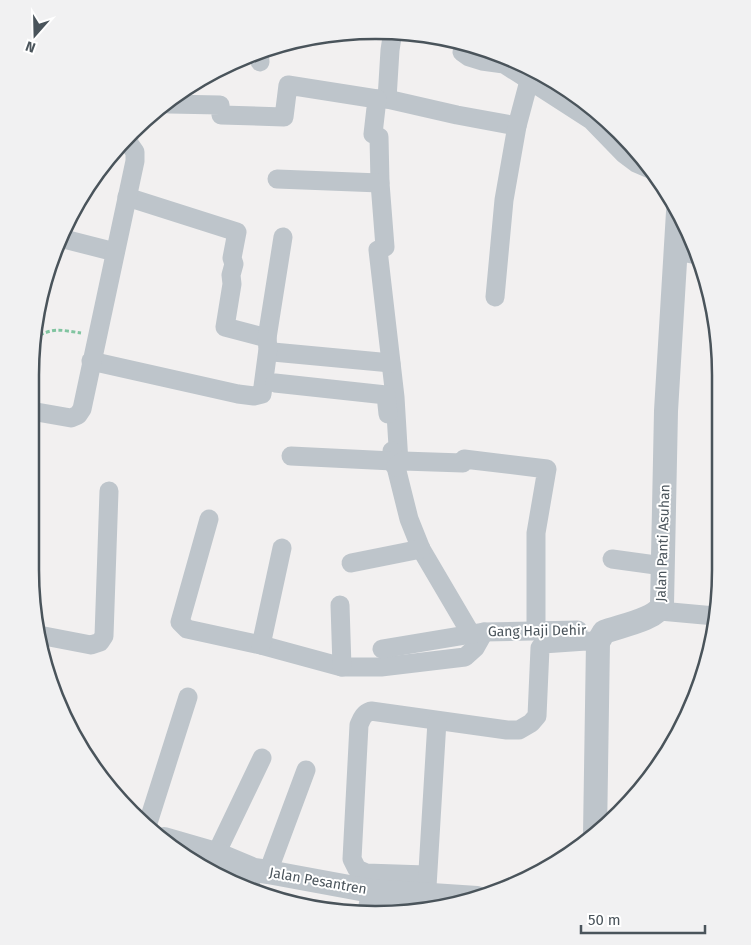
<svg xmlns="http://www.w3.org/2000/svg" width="751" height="945" font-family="'Fira Sans',sans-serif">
  <rect width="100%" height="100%" fill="#f2f0f0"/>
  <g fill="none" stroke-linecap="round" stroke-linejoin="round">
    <path stroke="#81c4a0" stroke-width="3" stroke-dasharray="4 2.5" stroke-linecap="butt" d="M 34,338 C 54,327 60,330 81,333"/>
    <g stroke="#bec5cb" stroke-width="19">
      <path d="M 259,51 L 260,62"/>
      <path d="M 462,52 L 469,57 L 482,61 L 504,64 L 591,120 L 624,154 L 636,163 L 650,169"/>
      <path d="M 377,99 L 387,99 L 457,115 L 517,126"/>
      <path d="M 387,99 L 390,50 L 393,31"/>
      <path d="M 169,104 L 220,105 L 221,115 L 284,117 L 288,85 L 377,99 L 373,134 L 379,137 L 380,183 L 385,247 L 378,250 L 395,397 L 399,463"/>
      <path d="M 277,179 L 380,183"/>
      <path d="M 127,197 L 237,232 L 232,258 L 234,264 L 231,275 L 232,284 L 225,327 L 267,338"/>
      <path d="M 60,238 L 115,252"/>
      <path d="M 676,251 L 697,255"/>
      <path d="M 495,297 L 504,200 L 517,126 L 529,81"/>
      <path d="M 268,349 L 273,352 L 391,363"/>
      <path d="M 91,361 L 238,394 L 254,396 L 262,394 L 268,349 L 267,338 L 283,237"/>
      <path d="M 275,383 L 386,395 L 388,414"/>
      <path d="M 31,411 L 71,418 L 78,415 L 82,409 L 135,161 L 135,152 L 128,142 L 129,137"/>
      <path d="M 392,451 L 394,465 L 396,467 L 409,519 L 421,549 L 471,634"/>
      <path d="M 291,456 L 393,461"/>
      <path d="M 396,467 L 403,461 L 463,463 L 464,459 L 547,469 L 536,533 L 536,630"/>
      <path d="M 209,519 L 180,622 L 187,629 L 261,645 L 342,667 L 381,667 L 465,657 L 475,648 L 484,632"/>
      <path d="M 612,559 L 663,566"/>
      <path d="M 351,563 L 421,549"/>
      <path d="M 340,605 L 342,667"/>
      <path d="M 660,611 L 715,616"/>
      <path d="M 39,635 L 91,645 L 100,642 L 104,636 L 109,491"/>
      <path d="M 261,645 L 282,548"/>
      <path d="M 382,649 L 484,632 L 578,630"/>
      <path d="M 147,826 L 188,697"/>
      <path d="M 216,854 L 262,758"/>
      <path d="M 268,872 L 306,770"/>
      <path d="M 426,875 L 366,873 L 357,869 L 352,859 L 359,725 C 362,718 363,714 371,711 L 507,730 L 519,730 L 531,723 L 537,716 L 540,648 L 543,644 L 586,641 L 598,642"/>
      <path d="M 427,887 L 437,721"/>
      <path d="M 249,888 L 254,870"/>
      <path d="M 368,905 L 410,907 L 410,910"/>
    </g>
    <g stroke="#bec5cb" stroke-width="24">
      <path d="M 595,835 L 598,642 L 604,632 C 619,626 656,620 662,605 L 666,411 L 678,212"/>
      <path d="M 164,839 L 216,854 L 254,870 L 268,872 L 371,891 L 477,898"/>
    </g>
  </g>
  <g text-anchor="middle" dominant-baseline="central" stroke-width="4" stroke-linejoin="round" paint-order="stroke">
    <g font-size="14" fill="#4a545b" stroke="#fff">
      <text transform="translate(663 543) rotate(-88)">Jalan Panti Asuhan</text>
      <text transform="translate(537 631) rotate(-1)">Gang Haji Dehir</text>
      <text transform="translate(318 881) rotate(10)">Jalan Pesantren</text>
    </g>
  </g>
  <path d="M0 0H751V945H0ZM375 39H376A336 336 0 0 1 712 375V570A336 336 0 0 1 376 906H375A336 336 0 0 1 39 570V375A336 336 0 0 1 375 39Z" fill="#f1f1f2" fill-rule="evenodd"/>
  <path fill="none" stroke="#4a545b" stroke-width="2.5" d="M375 39H376A336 336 0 0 1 712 375V570A336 336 0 0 1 376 906H375A336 336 0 0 1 39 570V375A336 336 0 0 1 375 39Z"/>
  <g transform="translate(35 35) rotate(200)" stroke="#ffffff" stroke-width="4" paint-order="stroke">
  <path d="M0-4L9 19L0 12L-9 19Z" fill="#4a545b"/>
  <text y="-8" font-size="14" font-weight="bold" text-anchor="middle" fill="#4a545b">N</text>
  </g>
  <path d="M581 925v8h124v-8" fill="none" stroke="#4a545b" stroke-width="2.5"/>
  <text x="588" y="925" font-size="15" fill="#4a545b" stroke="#ffffff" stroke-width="4" paint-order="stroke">50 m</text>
</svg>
